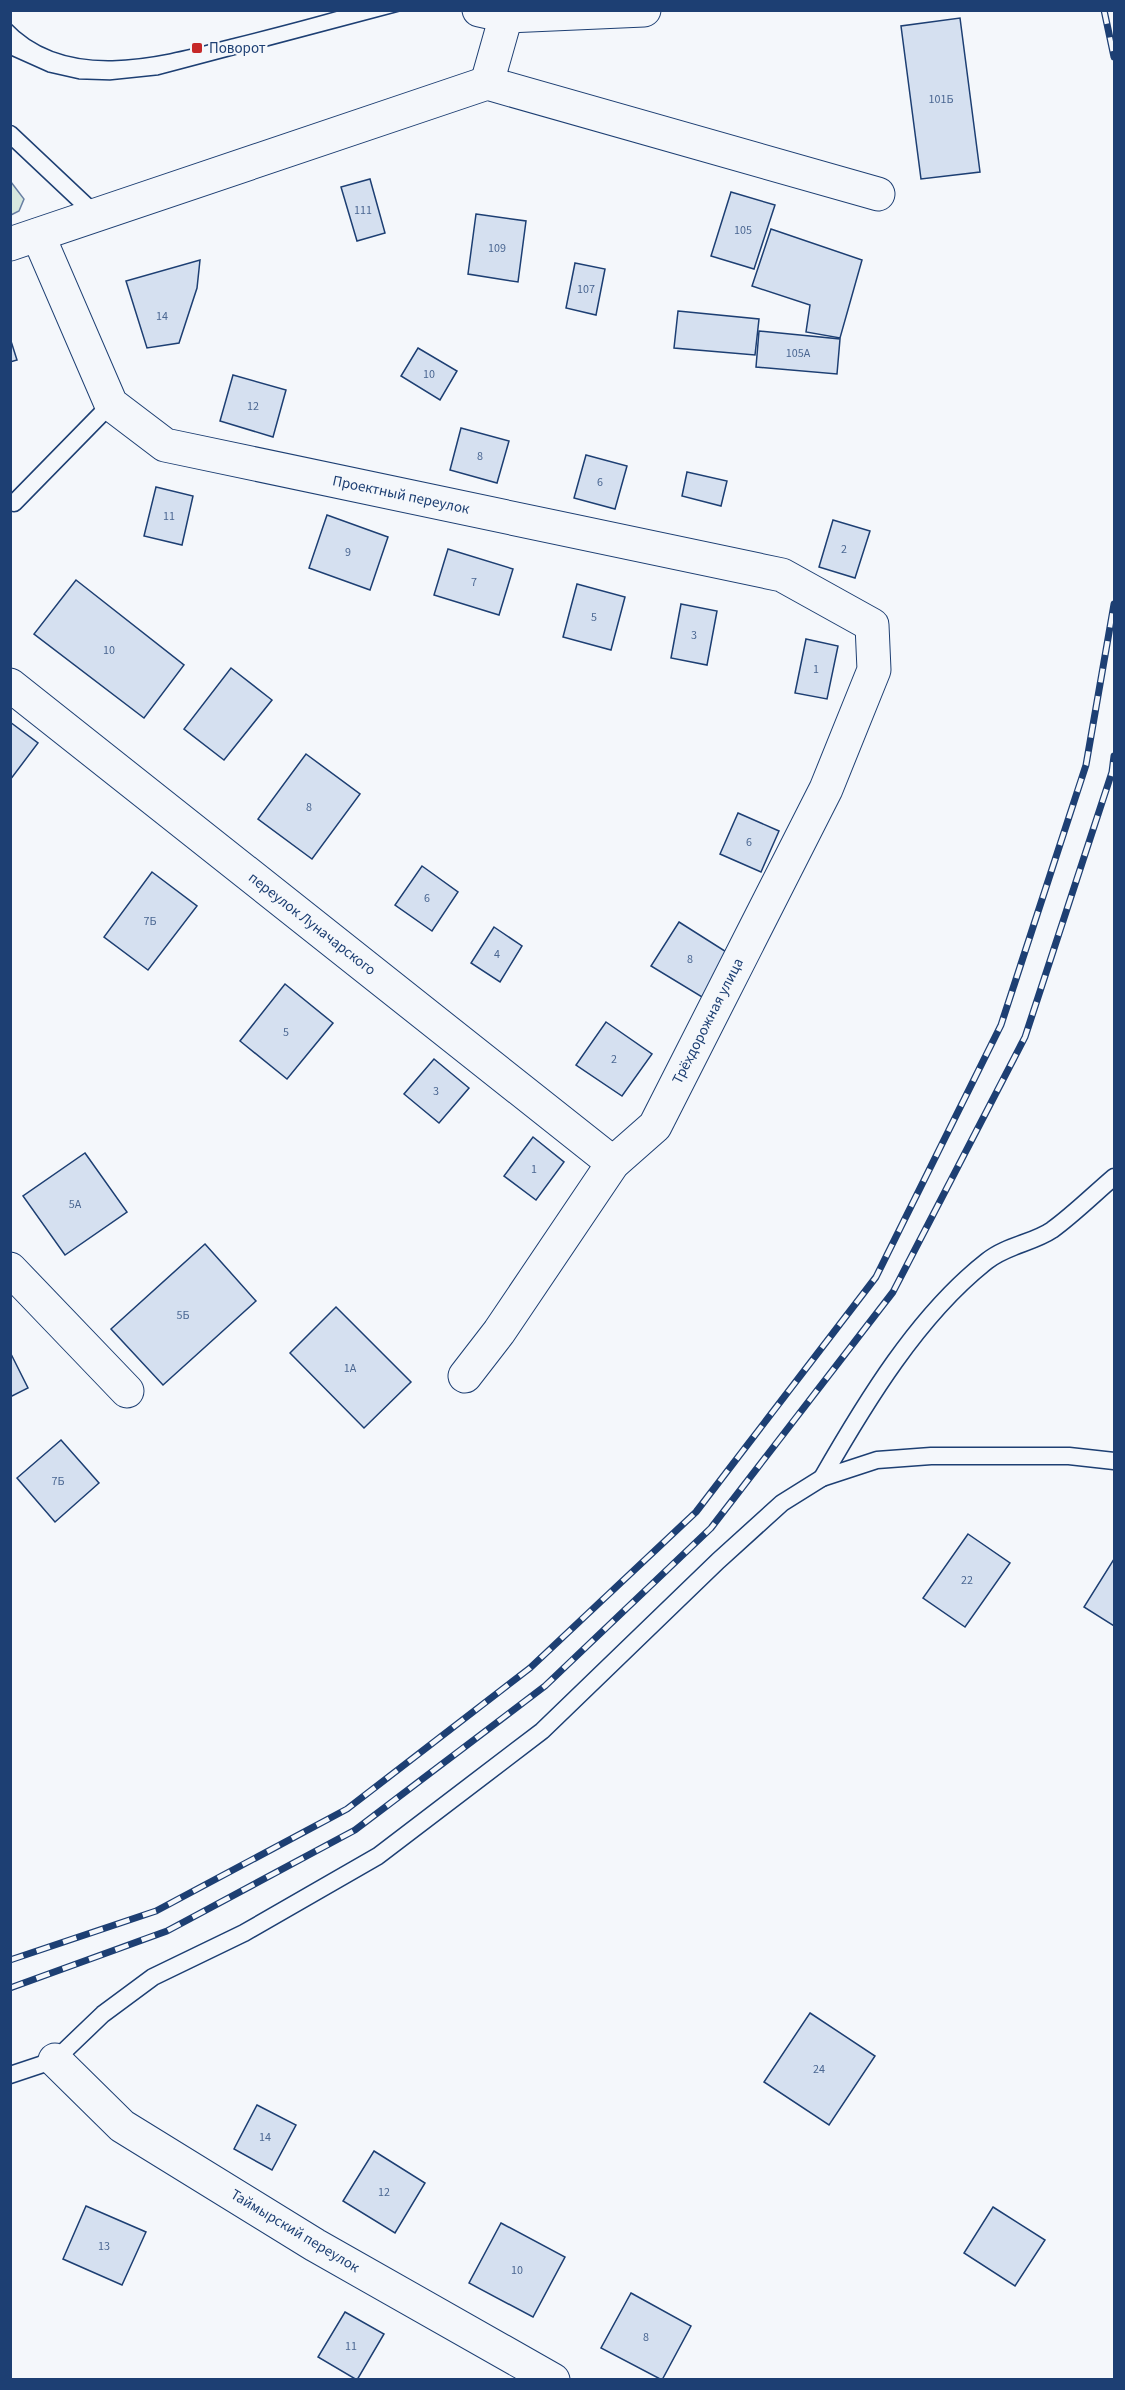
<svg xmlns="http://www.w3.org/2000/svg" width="1125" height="2390" font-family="'Source Sans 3',sans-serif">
  <rect width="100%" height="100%" fill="#f4f7fb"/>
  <path fill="#d7e8df" stroke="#687fa3" stroke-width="1.5" d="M 11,182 L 24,199 L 19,211 L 11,215 Z"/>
  <g fill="#d5e0f0" stroke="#1d3f73" stroke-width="1.5">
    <path d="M 960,18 L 980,172 L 921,179 L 901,26 Z"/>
    <path d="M 370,179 L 385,233 L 357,241 L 341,187 Z"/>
    <path d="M 731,192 L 775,205 L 754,269 L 711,256 Z"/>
    <path d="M 476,214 L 526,221 L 518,282 L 468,274 Z"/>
    <path d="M 771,229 L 862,260 L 840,338 L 806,332 L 810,305 L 752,286 Z"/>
    <path d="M 200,260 L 197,288 L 179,343 L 147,348 L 126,281 Z"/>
    <path d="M 575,263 L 605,269 L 596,315 L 566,308 Z"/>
    <path d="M 678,311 L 759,319 L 755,355 L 674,348 Z"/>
    <path d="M 759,331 L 840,339 L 837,374 L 756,367 Z"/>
    <path d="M 10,338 L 17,360 L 10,362 Z"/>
    <path d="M 418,348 L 457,371 L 440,400 L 401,376 Z"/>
    <path d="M 233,375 L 286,390 L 273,437 L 220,421 Z"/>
    <path d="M 461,428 L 509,441 L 497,483 L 450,470 Z"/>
    <path d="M 586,455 L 627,466 L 615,509 L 574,498 Z"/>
    <path d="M 687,472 L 727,481 L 721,506 L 682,496 Z"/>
    <path d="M 156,487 L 193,496 L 182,545 L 144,536 Z"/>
    <path d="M 327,515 L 388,537 L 370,590 L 309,568 Z"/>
    <path d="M 833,520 L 870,531 L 855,578 L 819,567 Z"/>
    <path d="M 448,549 L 513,569 L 499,615 L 434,595 Z"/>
    <path d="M 76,580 L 184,665 L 144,718 L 34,634 Z"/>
    <path d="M 577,584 L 625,597 L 611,650 L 563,637 Z"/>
    <path d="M 681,604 L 717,611 L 707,665 L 671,658 Z"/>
    <path d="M 806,639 L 838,646 L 827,699 L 795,693 Z"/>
    <path d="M 231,668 L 272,700 L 224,760 L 184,729 Z"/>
    <path d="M 10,722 L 38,743 L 10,780 Z"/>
    <path d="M 306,754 L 360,794 L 312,859 L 258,819 Z"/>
    <path d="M 738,813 L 779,831 L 761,872 L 720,854 Z"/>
    <path d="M 422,866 L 458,892 L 432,931 L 395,905 Z"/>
    <path d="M 152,872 L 197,906 L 148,970 L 104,937 Z"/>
    <path d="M 679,922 L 728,953 L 702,997 L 651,966 Z"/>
    <path d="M 494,927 L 522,946 L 500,982 L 471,963 Z"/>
    <path d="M 285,984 L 333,1023 L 287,1079 L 240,1041 Z"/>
    <path d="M 606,1022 L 652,1054 L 622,1096 L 576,1065 Z"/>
    <path d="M 434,1059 L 469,1088 L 439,1123 L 404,1094 Z"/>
    <path d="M 533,1137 L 564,1162 L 536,1200 L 504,1176 Z"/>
    <path d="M 85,1153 L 127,1212 L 65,1255 L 23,1196 Z"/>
    <path d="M 205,1244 L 256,1301 L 163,1385 L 111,1329 Z"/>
    <path d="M 336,1307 L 411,1382 L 364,1428 L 290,1353 Z"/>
    <path d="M 10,1352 L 28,1388 L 10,1397 Z"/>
    <path d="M 61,1440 L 99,1483 L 55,1522 L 17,1478 Z"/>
    <path d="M 968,1534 L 1010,1563 L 965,1627 L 923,1598 Z"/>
    <path d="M 1114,1559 L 1114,1626 L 1084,1607 Z"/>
    <path d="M 810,2013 L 875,2056 L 829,2125 L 764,2082 Z"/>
    <path d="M 257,2105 L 296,2125 L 272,2170 L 234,2149 Z"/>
    <path d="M 374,2151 L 425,2183 L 395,2233 L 343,2201 Z"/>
    <path d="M 86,2206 L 146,2232 L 122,2285 L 63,2259 Z"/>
    <path d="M 993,2207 L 1045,2240 L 1015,2286 L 964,2253 Z"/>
    <path d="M 501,2223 L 565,2257 L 533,2317 L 469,2283 Z"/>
    <path d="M 631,2293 L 691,2326 L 662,2380 L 601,2348 Z"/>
    <path d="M 345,2312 L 384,2334 L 357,2380 L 318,2357 Z"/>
  </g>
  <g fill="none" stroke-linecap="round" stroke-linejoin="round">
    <defs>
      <g id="lane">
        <path d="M 10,134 L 96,215"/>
        <path d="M 14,503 L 111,404"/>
        <path d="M 822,1478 C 865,1403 918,1315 987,1261 C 1007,1245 1033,1243 1052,1230 C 1074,1214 1094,1194 1114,1177"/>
        <path d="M 10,2075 L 55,2060 L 103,2014 L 153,1977 L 244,1933 L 378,1856 L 542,1731 L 718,1561 L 782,1503 L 822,1478 L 877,1460 L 931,1456 L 1069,1456 L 1114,1461"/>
      </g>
      <g id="street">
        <path d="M 487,83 L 506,16"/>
        <path d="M 38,235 L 111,404 L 165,445 L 782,575 L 872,625 L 874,670 L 826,789 L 655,1126 L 613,1163 L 499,1332 L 465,1376"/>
        <path d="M 10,244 L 487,83 L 878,194"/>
        <path d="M 10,685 L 613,1163"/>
        <path d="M 10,1269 L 127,1391"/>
        <path d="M 55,2060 L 122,2126 L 315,2245 L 553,2380"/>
      </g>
      <path id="secondary" d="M 479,10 L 506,16 L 644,10"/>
    </defs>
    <use href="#lane" stroke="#1d3f73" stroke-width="19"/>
    <use href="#street" stroke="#1d3f73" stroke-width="35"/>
    <use href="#secondary" stroke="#1d3f73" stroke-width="35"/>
    <use href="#lane" stroke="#f4f7fb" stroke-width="16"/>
    <use href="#street" stroke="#f4f7fb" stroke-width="33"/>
    <use href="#secondary" stroke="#f4f7fb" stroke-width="33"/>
    <g stroke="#1d3f73" stroke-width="1.5">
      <path d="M 10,23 C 68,85 165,56 235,38 C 271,29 306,20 341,10"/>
      <path d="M 10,55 L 48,72 L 79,79 L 110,80 L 158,75 L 404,10"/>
    </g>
    <defs>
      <g id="rail">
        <path d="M 1104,10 L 1114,57"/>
        <path d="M 10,1960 L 156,1911 L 347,1809 L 530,1668 L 696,1512 L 876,1277 L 1001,1025 L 1086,765 L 1114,604"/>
        <path d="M 10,1988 L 167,1931 L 355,1830 L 545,1686 L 711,1528 L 893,1292 L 1025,1037 L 1112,772 L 1114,756"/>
      </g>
    </defs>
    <use href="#rail" stroke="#1d3f73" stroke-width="7"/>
    <use href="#rail" stroke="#f4f7fb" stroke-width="4.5" stroke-dasharray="14" stroke-linecap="butt"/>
  </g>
  <rect fill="#c62828" stroke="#f4f7fb" stroke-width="2" x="191" y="42" width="12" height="12" rx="3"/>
  <g text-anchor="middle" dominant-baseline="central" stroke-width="4.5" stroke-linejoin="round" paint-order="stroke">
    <g font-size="12" fill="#4b6792">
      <text x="941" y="99">101Б</text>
      <text x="363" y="210">111</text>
      <text x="743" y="230">105</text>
      <text x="497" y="248">109</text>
      <text x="586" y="289">107</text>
      <text x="162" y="316">14</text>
      <text x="798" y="353">105А</text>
      <text x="429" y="374">10</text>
      <text x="253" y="406">12</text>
      <text x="480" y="456">8</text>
      <text x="600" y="482">6</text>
      <text x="169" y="516">11</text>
      <text x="844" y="549">2</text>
      <text x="348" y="552">9</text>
      <text x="474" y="582">7</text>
      <text x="594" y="617">5</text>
      <text x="694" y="635">3</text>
      <text x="109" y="650">10</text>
      <text x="816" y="669">1</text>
      <text x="309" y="807">8</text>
      <text x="749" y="842">6</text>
      <text x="427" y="898">6</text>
      <text x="150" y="921">7Б</text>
      <text x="497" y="954">4</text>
      <text x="690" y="959">8</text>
      <text x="286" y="1032">5</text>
      <text x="614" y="1059">2</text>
      <text x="436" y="1091">3</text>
      <text x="534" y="1169">1</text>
      <text x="75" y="1204">5А</text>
      <text x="183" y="1315">5Б</text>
      <text x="350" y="1368">1А</text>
      <text x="58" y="1481">7Б</text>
      <text x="967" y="1580">22</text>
      <text x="819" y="2069">24</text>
      <text x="265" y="2137">14</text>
      <text x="384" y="2192">12</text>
      <text x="104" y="2246">13</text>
      <text x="517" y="2270">10</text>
      <text x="646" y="2337">8</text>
      <text x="351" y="2346">11</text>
    </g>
    <g font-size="15" fill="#1d3f73" stroke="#f4f7fb" text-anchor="start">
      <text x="209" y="48">Поворот</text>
    </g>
    <g font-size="15" fill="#1d3f73" stroke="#f4f7fb">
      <text transform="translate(401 495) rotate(12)">Проектный переулок</text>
      <text transform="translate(312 924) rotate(38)">переулок Луначарского</text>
      <text transform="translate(708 1021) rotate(-63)">Трёхдорожная улица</text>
      <text transform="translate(295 2231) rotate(31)">Таймырский переулок</text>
    </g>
  </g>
  <rect width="1125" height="2390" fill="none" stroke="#1d3f73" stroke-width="24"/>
</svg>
